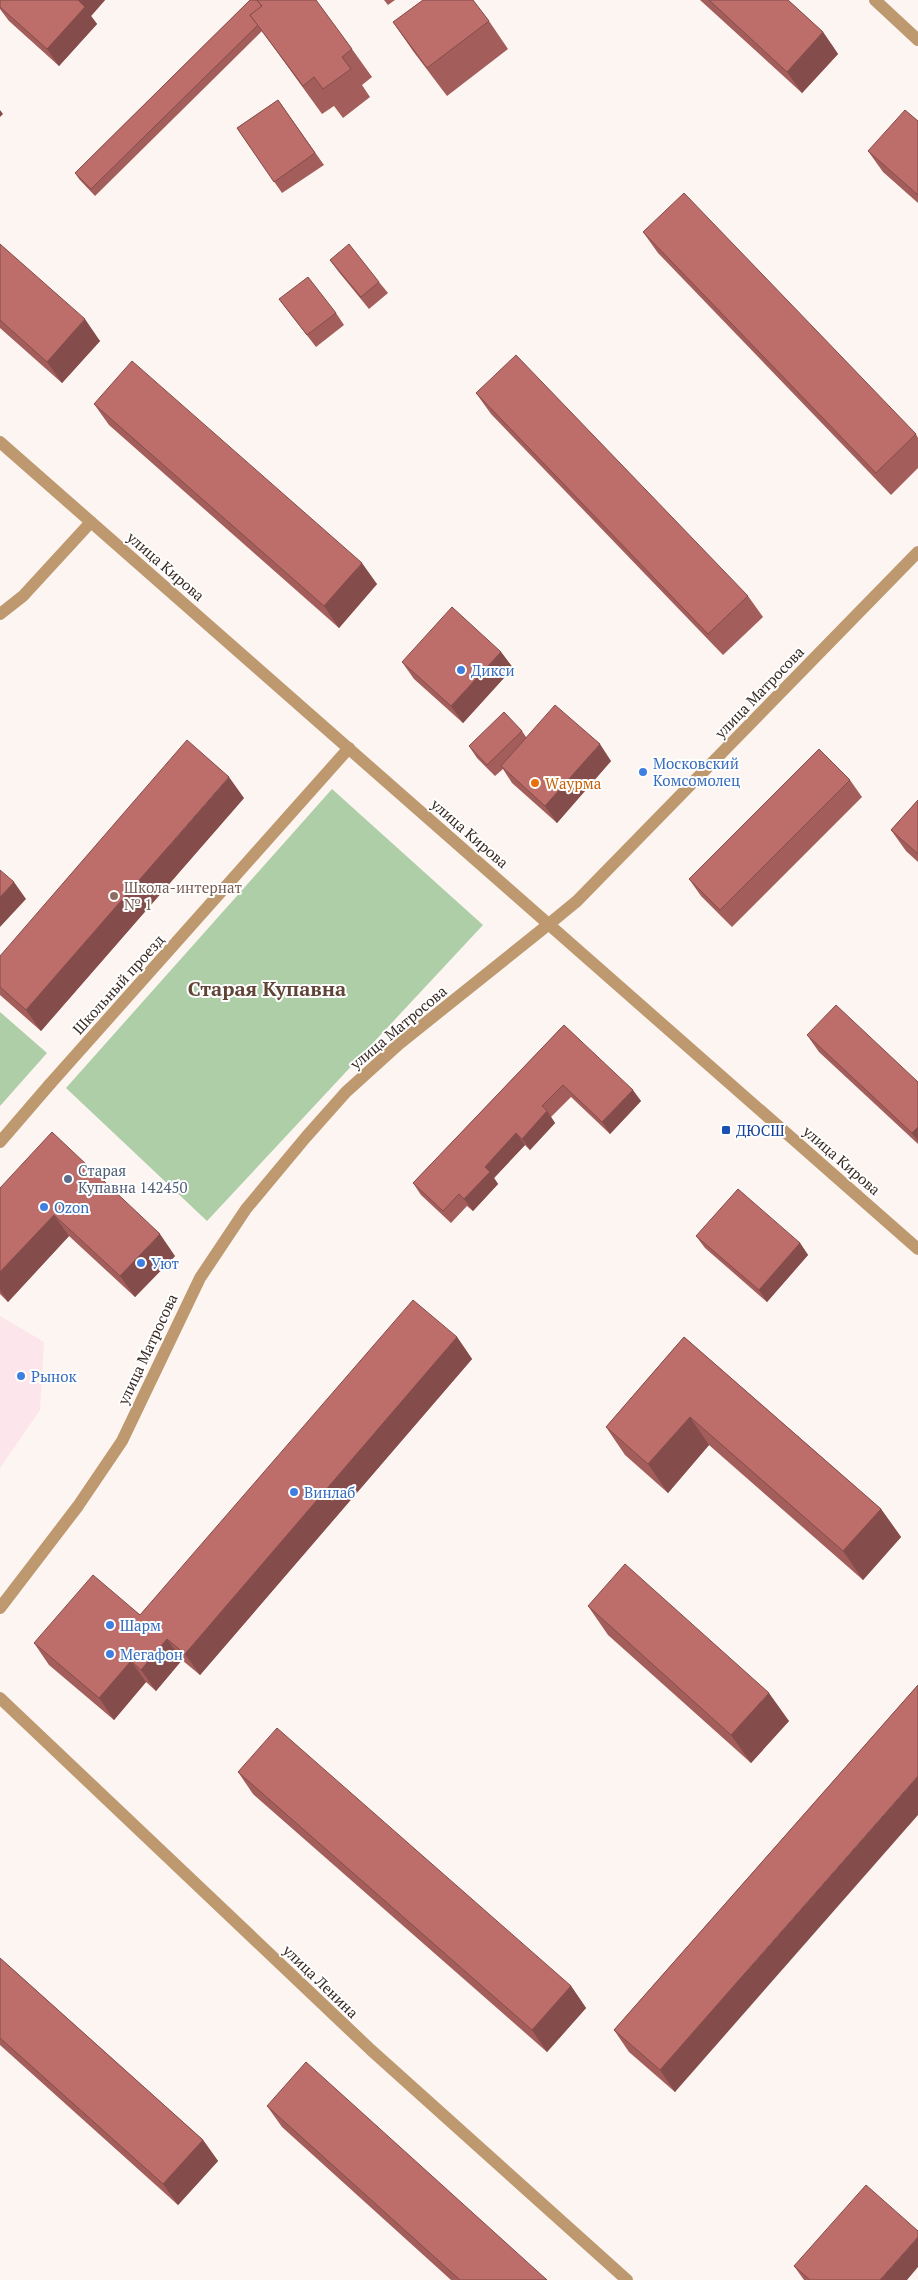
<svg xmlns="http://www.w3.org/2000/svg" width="918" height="2280" font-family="'PT Serif',serif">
  <rect width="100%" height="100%" fill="#fcf5f1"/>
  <path fill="#fce6eb" d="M 0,1316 L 44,1342 L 40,1410 L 0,1468 Z"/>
  <g fill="#aecea7">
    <path d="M 332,789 L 483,925 L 207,1221 L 66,1088 Z"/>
    <path d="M 0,1012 L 47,1053 L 0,1106 Z"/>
  </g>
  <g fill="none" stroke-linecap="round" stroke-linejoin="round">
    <path stroke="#be986e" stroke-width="12" d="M 0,1142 L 50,1084"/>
    <g stroke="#be986e" stroke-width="12">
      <path d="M 875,0 L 918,40"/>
      <path d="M 0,614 L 23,596 L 91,522"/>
      <path d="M 50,1084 L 349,748"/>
      <path d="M 0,1608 L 78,1506 L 122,1441 L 200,1278 L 246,1209 L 306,1137 L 346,1092 L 399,1044 L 549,924"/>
      <path d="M 0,1698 L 371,2050 L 627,2280"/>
    </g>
    <g stroke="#be986e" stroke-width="12">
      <path d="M 0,442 L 918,1249"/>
      <path d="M 549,924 L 577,901 L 918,552"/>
    </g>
  </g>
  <g fill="#a35e5b">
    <path d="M 0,0 L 105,0 L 91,16 L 97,24 L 59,66 L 9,21 L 0,9 Z"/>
    <path d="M 250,0 L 352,49 L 372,77 L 362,85 L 370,97 L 343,118 L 334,106 L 322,114 L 262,31 L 95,196 L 79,179 L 75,173 Z"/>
    <path d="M 384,0 L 395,0 L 388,5 Z"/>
    <path d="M 700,0 L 788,0 L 823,32 L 838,54 L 802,93 Z"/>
    <path d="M 489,21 L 508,49 L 447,96 L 413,51 L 393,22 Z"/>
    <path d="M 278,100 L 324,165 L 282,193 L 237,128 Z"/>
    <path d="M 918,121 L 918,203 L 883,172 L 868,151 Z"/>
    <path d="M 643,232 L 916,434 L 918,438 L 918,468 L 891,495 L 658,253 Z"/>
    <path d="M 0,244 L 100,341 L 62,383 L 0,328 Z"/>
    <path d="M 330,260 L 379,282 L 388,293 L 369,309 L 338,271 Z"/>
    <path d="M 279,299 L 336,313 L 344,325 L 316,347 Z"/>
    <path d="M 476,393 L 748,596 L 763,617 L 723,655 L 491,414 Z"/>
    <path d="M 94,404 L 377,584 L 339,628 L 109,425 Z"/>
    <path d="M 501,652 L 513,668 L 463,723 L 414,679 L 402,662 Z"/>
    <path d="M 522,731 L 526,737 L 611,761 L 557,823 L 512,783 L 503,769 L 495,776 L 477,758 L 469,746 Z"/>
    <path d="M 850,780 L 862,797 L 732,927 L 701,896 L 689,879 Z"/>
    <path d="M 244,798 L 41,1031 L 0,995 L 0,956 Z"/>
    <path d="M 918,800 L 918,862 L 906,851 L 891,830 Z"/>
    <path d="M 564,1025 L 641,1101 L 610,1134 L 571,1097 L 551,1117 L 555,1123 L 530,1150 L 525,1145 L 494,1178 L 498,1184 L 473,1211 L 467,1206 L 451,1223 L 421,1195 L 413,1183 Z"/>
    <path d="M 807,1035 L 918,1082 L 918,1144 L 819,1052 Z"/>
    <path d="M 0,1188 L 175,1256 L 135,1297 L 69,1236 L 8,1302 L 0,1294 Z"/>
    <path d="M 696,1236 L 800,1243 L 808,1255 L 767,1302 L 705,1248 Z"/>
    <path d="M 457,1337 L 472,1359 L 200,1675 L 182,1660 L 156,1691 L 146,1682 L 114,1720 L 49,1665 L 34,1643 L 140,1615 Z"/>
    <path d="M 684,1337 L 881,1509 L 901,1537 L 863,1580 L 709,1445 L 668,1493 L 625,1455 L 606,1427 Z"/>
    <path d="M 588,1606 L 789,1721 L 751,1763 L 608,1635 Z"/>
    <path d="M 918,1685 L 675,2092 L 629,2052 L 614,2030 Z"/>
    <path d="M 238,1772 L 571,1986 L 586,2008 L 547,2052 L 253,1794 Z"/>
    <path d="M 0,1958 L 203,2140 L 218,2161 L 178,2205 L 0,2045 Z"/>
    <path d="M 267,2106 L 547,2280 L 451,2280 L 282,2127 Z"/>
    <path d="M 794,2266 L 907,2280 L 804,2280 Z"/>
  </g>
  <g fill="#844c4a">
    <path d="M 78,0 L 105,0 L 91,16 L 97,24 L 59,66 L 47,49 Z"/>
    <path d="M 823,32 L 838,54 L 802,93 L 787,72 Z"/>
    <path d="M 0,110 L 3,114 L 0,117 Z"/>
    <path d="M 85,319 L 100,341 L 62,383 L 47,362 Z"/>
    <path d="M 362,563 L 377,584 L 339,628 L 324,606 Z"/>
    <path d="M 501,652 L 513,668 L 463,723 L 451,706 Z"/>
    <path d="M 600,744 L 611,761 L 557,823 L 545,806 Z"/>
    <path d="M 229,777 L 244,798 L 41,1031 L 26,1010 Z"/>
    <path d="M 14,882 L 26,899 L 0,927 L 0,897 Z"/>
    <path d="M 633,1090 L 641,1101 L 610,1134 L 602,1122 Z"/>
    <path d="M 547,1111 L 555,1123 L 530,1150 L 522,1139 Z"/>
    <path d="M 918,1127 L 918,1141 L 912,1133 Z"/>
    <path d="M 516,1133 L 525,1145 L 494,1178 L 498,1184 L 473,1211 L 464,1199 L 485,1167 Z"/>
    <path d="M 54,1215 L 69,1236 L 8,1302 L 0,1290 L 0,1272 Z"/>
    <path d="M 160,1234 L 175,1256 L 135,1297 L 120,1276 Z"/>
    <path d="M 800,1243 L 808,1255 L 767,1302 L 759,1290 Z"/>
    <path d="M 457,1337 L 472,1359 L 200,1675 L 185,1654 Z"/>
    <path d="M 690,1417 L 709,1445 L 668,1493 L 648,1464 Z"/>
    <path d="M 881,1509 L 901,1537 L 863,1580 L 843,1551 Z"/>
    <path d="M 167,1639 L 182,1660 L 156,1691 L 141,1670 Z"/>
    <path d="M 131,1661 L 146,1682 L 114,1720 L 99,1698 Z"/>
    <path d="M 769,1693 L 789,1721 L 751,1763 L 731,1735 Z"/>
    <path d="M 918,1776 L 918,1815 L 675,2092 L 660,2070 Z"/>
    <path d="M 571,1986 L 586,2008 L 547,2052 L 532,2030 Z"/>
    <path d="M 203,2140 L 218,2161 L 178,2205 L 163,2184 Z"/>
    <path d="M 918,2237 L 918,2267 L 907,2280 L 880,2280 Z"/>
  </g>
  <g fill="#bd6d6a" stroke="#844c4a">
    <path d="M 0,0 L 78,0 L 85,7 L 47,49 L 0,7 Z"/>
    <path d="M 250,0 L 257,0 L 262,7 L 250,15 L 258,25 L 91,189 L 75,173 Z"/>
    <path d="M 257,0 L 316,0 L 352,49 L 342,57 L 351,69 L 323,89 L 314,77 L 303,86 L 250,15 L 262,6 Z"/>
    <path d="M 423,0 L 473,0 L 489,21 L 427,68 L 393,22 Z"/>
    <path d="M 709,0 L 788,0 L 823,32 L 787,72 Z"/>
    <path d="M 278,100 L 315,153 L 274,182 L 237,128 Z"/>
    <path d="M 905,110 L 918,121 L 918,195 L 868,151 Z"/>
    <path d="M 684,193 L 916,434 L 876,473 L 643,232 Z"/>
    <path d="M 0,244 L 85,319 L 47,362 L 0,320 Z"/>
    <path d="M 349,244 L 379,282 L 361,297 L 330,260 Z"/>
    <path d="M 308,277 L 336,313 L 307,335 L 279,299 Z"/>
    <path d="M 516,355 L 748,596 L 708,634 L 476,393 Z"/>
    <path d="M 132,361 L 362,563 L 324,606 L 94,404 Z"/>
    <path d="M 452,607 L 501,652 L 451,706 L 402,662 Z"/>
    <path d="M 555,705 L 600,744 L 545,806 L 501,766 Z"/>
    <path d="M 504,712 L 522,731 L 487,765 L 469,746 Z"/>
    <path d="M 187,740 L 229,777 L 26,1010 L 0,987 L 0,956 Z"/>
    <path d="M 819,749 L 850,780 L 720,910 L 689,879 Z"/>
    <path d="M 918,800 L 918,854 L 891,830 Z"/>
    <path d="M 0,870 L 14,882 L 0,897 Z"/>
    <path d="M 836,1005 L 918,1082 L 918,1127 L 912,1133 L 807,1035 Z"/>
    <path d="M 564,1025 L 633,1090 L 602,1122 L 563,1085 L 542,1106 L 547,1111 L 522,1139 L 516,1133 L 485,1167 L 490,1172 L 464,1199 L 459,1194 L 443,1211 L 413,1183 Z"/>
    <path d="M 52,1132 L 160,1234 L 120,1276 L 54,1215 L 0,1272 L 0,1188 Z"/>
    <path d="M 738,1189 L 800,1243 L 759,1290 L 696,1236 Z"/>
    <path d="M 413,1300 L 457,1337 L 185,1654 L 167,1639 L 141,1670 L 131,1661 L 99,1698 L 34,1643 L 93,1575 L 140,1615 Z"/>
    <path d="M 684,1337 L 881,1509 L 843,1551 L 690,1417 L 648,1464 L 606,1427 Z"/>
    <path d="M 625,1564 L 769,1693 L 731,1735 L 588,1606 Z"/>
    <path d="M 918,1685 L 918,1776 L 660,2070 L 614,2030 Z"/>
    <path d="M 277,1728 L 571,1986 L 532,2030 L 238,1772 Z"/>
    <path d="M 0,1958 L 203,2140 L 163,2184 L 0,2038 Z"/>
    <path d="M 306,2062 L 547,2280 L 460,2280 L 267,2106 Z"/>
    <path d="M 866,2185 L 918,2231 L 918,2237 L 880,2280 L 810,2280 L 794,2266 Z"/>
  </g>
  <g fill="#3f7fe0" stroke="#fff" stroke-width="2">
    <circle cx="461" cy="670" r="5"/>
    <circle cx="643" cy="772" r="5"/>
    <circle cx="44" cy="1207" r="5"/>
    <circle cx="141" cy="1263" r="5"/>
    <circle cx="21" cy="1376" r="5"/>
    <circle cx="294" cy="1492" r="5"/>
    <circle cx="110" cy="1625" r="5"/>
    <circle cx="110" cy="1654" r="5"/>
  </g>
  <circle fill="#e8710a" stroke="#fff" stroke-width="2" cx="535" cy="783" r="5"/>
  <circle fill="#8d6e63" stroke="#fff" stroke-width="2" cx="114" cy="896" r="5"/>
  <rect fill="#1a4fb4" stroke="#fff" stroke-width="2" x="721" y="1125" width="10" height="10" rx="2.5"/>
  <circle fill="#5c6f8a" stroke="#fff" stroke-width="2" cx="68" cy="1179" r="5"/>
  <g text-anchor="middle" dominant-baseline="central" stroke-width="4" stroke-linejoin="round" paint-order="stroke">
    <g font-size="15" fill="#362822" stroke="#fff">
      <text transform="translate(166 566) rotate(41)">улица Кирова</text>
      <text transform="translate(759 692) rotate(-46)">улица Матросова</text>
      <text transform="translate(470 833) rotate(41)">улица Кирова</text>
      <text transform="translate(118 984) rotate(-48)">Школьный проезд</text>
      <text transform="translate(398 1027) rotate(-40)">улица Матросова</text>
      <text transform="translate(842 1160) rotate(41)">улица Кирова</text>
      <text transform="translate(147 1349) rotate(-65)">улица Матросова</text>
      <text transform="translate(321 1981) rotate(44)">улица Ленина</text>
    </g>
    <g font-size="15" fill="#366cbe" stroke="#fff" text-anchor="start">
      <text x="471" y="670">Дикси</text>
      <text x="653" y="763">Московский<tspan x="653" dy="17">Комсомолец</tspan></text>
      <text x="54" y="1207">Ozon</text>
      <text x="151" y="1263">Уют</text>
      <text x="31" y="1376">Рынок</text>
      <text x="304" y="1492">Винлаб</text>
      <text x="120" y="1625">Шарм</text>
      <text x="120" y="1654">Мегафон</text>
    </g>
    <g font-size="15" fill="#c56008" stroke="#fff" text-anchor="start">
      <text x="545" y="783">Wаурма</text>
    </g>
    <g font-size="15" fill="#785e54" stroke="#fff" text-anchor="start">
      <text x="124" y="887">Школа-интернат<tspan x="124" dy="17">№ 1</tspan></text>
    </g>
    <g font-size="15" fill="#164399" stroke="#fff" text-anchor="start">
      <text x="736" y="1130">ДЮСШ</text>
    </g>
    <g font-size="15" fill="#4e5e75" stroke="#fff" text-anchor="start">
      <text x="78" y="1170">Старая<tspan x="78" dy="17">Купавна 142450</tspan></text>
    </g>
    <g font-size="20" font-weight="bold" fill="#604335" stroke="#fff">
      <text x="267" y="988">Старая Купавна</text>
    </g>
  </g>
</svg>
